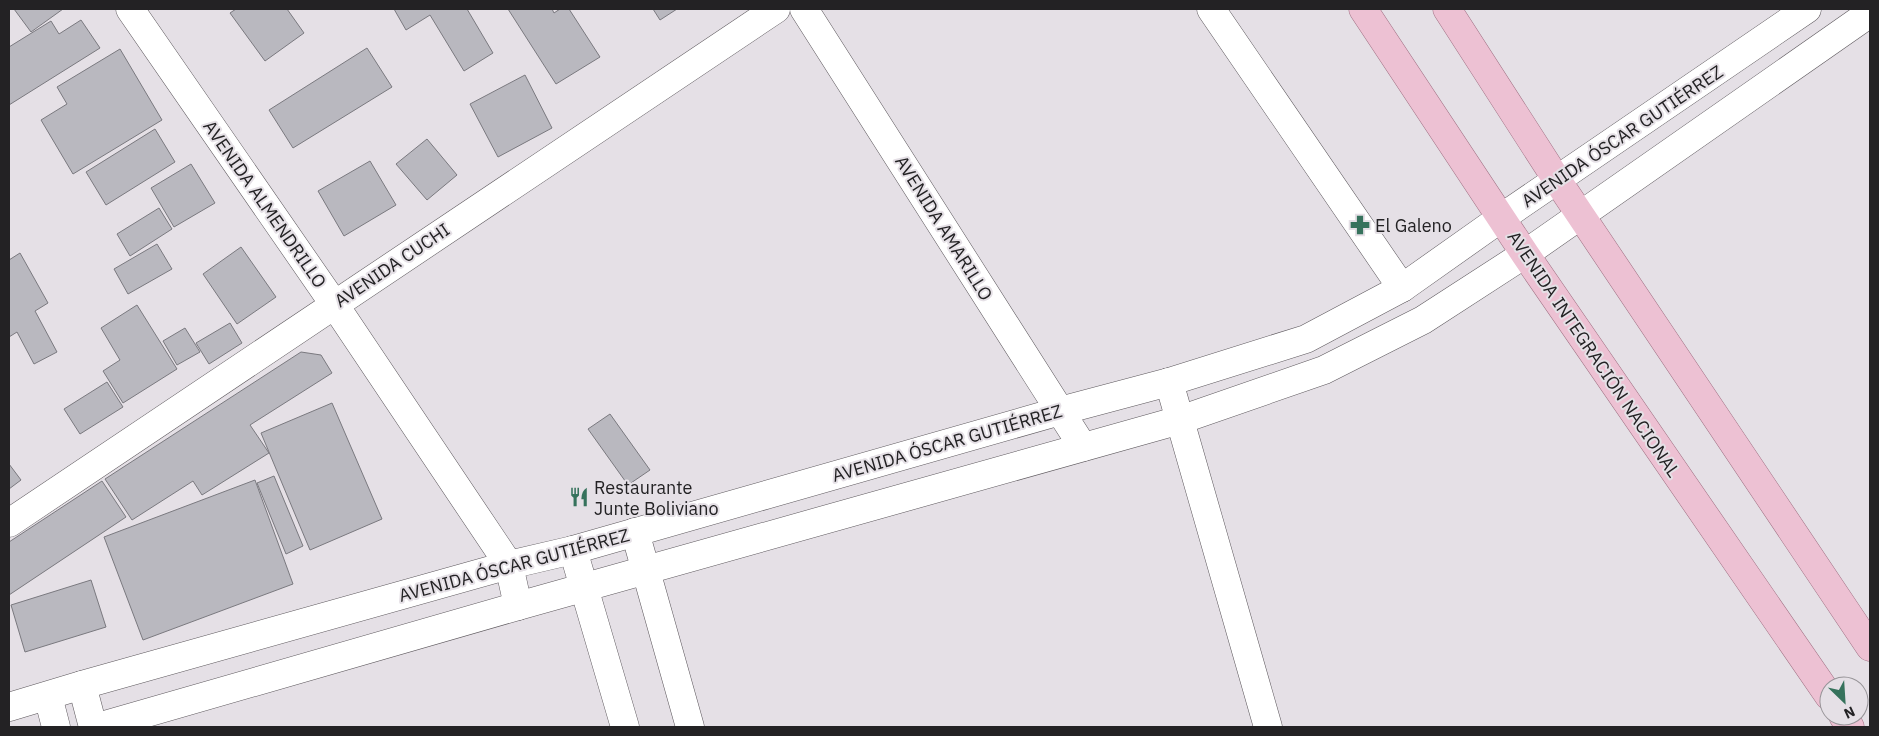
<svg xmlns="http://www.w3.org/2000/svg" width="1879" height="736" font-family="'IBM Plex Sans',sans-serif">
  <rect width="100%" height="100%" fill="#e5e0e6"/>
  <g fill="#b9b8bf" stroke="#7a797f">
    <path d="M 14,9 L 63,9 L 31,32 Z"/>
    <path d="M 236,9 L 287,9 L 304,33 L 265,61 L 230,13 Z"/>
    <path d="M 394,9 L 467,9 L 493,53 L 464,71 L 430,15 L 406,30 Z"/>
    <path d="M 508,9 L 552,9 L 554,13 L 560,9 L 569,9 L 600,57 L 556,84 Z"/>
    <path d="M 653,9 L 677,9 L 660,20 Z"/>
    <path d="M 81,20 L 100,48 L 9,105 L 9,47 L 51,21 L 59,34 Z"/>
    <path d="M 367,48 L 392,87 L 293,148 L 269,110 Z"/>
    <path d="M 120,49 L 162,120 L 73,174 L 41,120 L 67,104 L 57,87 Z"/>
    <path d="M 525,75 L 552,128 L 498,157 L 470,104 Z"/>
    <path d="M 155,129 L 175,162 L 106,205 L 86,172 Z"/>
    <path d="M 427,139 L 457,175 L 427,200 L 396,164 Z"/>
    <path d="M 370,161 L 396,205 L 344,236 L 318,191 Z"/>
    <path d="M 191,164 L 215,203 L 174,227 L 151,188 Z"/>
    <path d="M 159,208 L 172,229 L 130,256 L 117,234 Z"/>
    <path d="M 157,244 L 172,269 L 128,294 L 114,269 Z"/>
    <path d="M 241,247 L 276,297 L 237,324 L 203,274 Z"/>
    <path d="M 20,253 L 48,303 L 35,311 L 57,352 L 34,364 L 17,332 L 9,337 L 9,260 Z"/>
    <path d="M 137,305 L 177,369 L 123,403 L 103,371 L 120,360 L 101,328 Z"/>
    <path d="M 230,323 L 242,343 L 209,364 L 196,343 Z"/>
    <path d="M 185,328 L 200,352 L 177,365 L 163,341 Z"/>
    <path d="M 301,352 L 321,355 L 332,373 L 250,425 L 269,453 L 202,495 L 193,481 L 132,520 L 105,479 Z"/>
    <path d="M 107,382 L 123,407 L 80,434 L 64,409 Z"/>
    <path d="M 332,403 L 382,519 L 310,550 L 261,433 Z"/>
    <path d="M 610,414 L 650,470 L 628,485 L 588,429 Z"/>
    <path d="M 9,464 L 21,480 L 9,489 Z"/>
    <path d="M 274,476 L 303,546 L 286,554 L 257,483 Z"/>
    <path d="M 255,480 L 293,584 L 143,640 L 104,537 Z"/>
    <path d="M 102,481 L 126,517 L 9,595 L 9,542 Z"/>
    <path d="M 91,580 L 106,627 L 25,652 L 11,605 Z"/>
  </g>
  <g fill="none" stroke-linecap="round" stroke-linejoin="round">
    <defs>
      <g id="minor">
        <path d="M 130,9 L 334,304 L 509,565 L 518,606"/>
        <path d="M 804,9 L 1083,447"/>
        <path d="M 1211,9 L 1402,288"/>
        <path d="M 1169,382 L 1268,727"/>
        <path d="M 9,523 L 776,9"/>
        <path d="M 635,532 L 690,727"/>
        <path d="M 573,550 L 625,727"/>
        <path d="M 82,685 L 93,727"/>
        <path d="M 48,696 L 56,727"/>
        <path d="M 9,707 L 82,685 L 509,565 L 573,550 L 1060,411 L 1169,382 L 1306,339 L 1402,288 L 1501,218 L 1807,9"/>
        <path d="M 98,727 L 518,606 L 1180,420 L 1324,370 L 1423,320 L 1525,254 L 1870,13"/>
      </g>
      <g id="major">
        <path d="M 1363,9 L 1525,254 L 1829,696"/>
        <path d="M 1447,9 L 1557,180 L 1870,647"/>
        <path d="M 1843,716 L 1850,727"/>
      </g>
    </defs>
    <use href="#minor" stroke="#5d585d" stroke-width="29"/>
    <use href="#major" stroke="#9e6f82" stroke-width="29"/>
    <use href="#minor" stroke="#fff" stroke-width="28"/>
    <use href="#major" stroke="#edc1d3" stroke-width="28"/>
  </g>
  <defs>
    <symbol id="pharmacy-bare" viewBox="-9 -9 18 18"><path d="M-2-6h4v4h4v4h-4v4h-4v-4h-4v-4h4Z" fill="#36725c" stroke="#e5e0e6" stroke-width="2.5" paint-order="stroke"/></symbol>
    <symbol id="restaurant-bare" viewBox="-9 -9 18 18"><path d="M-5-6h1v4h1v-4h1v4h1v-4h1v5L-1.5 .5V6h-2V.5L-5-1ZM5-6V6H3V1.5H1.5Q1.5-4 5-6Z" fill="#36725c" stroke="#e5e0e6" stroke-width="2.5" paint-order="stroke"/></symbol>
  </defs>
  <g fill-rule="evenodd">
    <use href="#pharmacy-bare" x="1346" y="211" width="28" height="28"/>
    <use href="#restaurant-bare" x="565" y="483" width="28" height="28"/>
  </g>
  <g text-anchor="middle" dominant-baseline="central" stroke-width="4" stroke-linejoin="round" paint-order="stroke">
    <g font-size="18" fill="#232224" stroke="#e5e0e6">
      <text transform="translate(1622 136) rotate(-34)">AVENIDA ÓSCAR GUTIÉRREZ</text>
      <text transform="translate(265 204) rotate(55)">AVENIDA ALMENDRILLO</text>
      <text transform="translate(944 228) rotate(58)">AVENIDA AMARILLO</text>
      <text transform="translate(392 265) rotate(-34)">AVENIDA CUCHI</text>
      <text transform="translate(1594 354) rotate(56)">AVENIDA INTEGRACIÓN NACIONAL</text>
      <text transform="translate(947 443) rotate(-16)">AVENIDA ÓSCAR GUTIÉRREZ</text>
      <text transform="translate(514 565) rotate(-15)">AVENIDA ÓSCAR GUTIÉRREZ</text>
    </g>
    <g font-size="18" fill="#232224" stroke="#e5e0e6" text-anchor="start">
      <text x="1375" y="225">El Galeno</text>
      <text x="594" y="487">Restaurante<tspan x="594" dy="21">Junte Boliviano</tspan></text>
    </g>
  </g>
  <rect width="1879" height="736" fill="none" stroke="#232224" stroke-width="20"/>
  <g transform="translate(1844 701) rotate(155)"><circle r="24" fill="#e5e0e6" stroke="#979498"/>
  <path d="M0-4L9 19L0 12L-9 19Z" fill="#36725c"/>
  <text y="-8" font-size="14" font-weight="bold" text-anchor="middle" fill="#232224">N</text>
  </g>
</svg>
